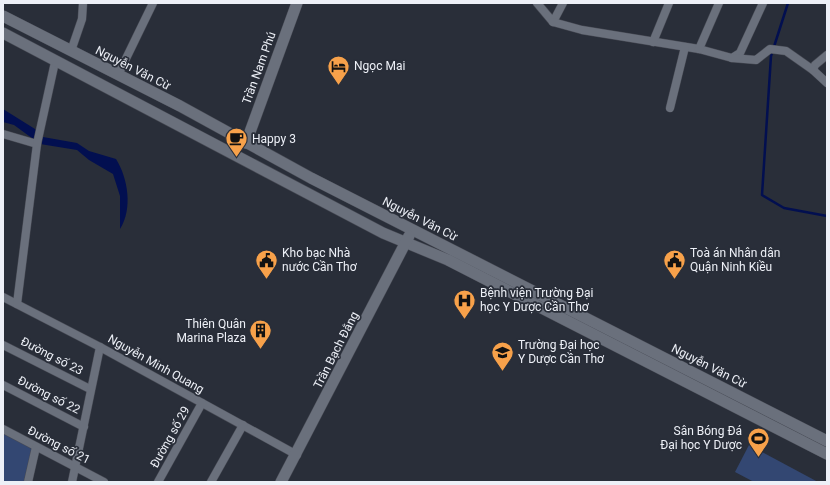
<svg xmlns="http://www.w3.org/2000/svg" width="830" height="485" font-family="Roboto,sans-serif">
  <rect width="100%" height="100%" fill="#292e39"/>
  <g fill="#334772">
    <path d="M 3,429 L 30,446 L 32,451 L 25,482 L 3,482 Z"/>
    <path d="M 749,445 L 818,482 L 754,482 L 735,472 Z"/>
  </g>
  <path fill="#020f50" d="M 3,109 L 35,129 L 43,137 L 77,143 L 89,151 L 116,159 C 128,178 133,209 120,229 L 120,196 L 113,174 L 89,160 L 77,150 L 40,144 L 14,125 L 3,122 Z"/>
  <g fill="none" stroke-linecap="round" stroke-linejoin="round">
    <path stroke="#020f50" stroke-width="2.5" d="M 788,3 L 771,56 L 762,195 L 784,208 L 827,216"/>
    <defs>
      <g id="street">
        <path d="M 537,3 L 553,22 L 563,3"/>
        <path d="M 553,22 L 582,30 L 699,49 L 732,58 L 740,53 L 763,3"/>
        <path d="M 653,42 L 669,3"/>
        <path d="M 699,49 L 719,3"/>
        <path d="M 71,51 L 82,19 L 83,3"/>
        <path d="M 827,55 L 815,65 L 813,70 L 827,83"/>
        <path d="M 732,58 L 756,60 L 770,49 L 786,51 L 813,70"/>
        <path d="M 118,75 L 153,3"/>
        <path d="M 670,108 L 685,47"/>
        <path d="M 3,134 L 37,144"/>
        <path d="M 3,297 L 100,347 L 297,455"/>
        <path d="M 17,304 L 37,144 L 55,62"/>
        <path d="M 3,345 L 90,389"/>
        <path d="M 3,385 L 84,427"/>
        <path d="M 3,429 L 104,482"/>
        <path d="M 28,482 L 36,447"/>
        <path d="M 72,482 L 100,347"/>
        <path d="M 158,482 L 202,403"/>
        <path d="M 211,482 L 243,425"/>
      </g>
      <g id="secondary">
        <path d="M 3,16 L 180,106 L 311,178 L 827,441"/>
        <path d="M 3,33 L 383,233 L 448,260 L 827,454"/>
        <path d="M 246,143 L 297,3"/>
        <path d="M 281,482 L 409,236"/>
      </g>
    </defs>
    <use href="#street" stroke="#474a54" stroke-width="9"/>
    <use href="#secondary" stroke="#474a54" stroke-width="12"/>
    <use href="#street" stroke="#6a707c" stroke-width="8"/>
    <use href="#secondary" stroke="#6a707c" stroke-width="11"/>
  </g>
  <defs>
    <symbol id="hotel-pin" viewBox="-11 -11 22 30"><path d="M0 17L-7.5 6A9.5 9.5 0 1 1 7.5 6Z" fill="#f7a14a" stroke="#292e39"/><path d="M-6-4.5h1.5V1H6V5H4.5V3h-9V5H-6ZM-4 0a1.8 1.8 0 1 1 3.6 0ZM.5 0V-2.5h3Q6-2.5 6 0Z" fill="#111"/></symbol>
    <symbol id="cafe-pin" viewBox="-11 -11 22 30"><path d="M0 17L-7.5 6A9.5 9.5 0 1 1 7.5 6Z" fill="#f7a14a" stroke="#292e39"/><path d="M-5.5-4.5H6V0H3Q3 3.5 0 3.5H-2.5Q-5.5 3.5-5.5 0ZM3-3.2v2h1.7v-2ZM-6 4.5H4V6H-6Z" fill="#111"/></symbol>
    <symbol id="civic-pin" viewBox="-11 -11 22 30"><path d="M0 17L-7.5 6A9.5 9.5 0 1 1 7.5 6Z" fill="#f7a14a" stroke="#292e39"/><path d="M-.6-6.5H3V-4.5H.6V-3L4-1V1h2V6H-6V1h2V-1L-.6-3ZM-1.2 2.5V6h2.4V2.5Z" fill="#111"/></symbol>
    <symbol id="hospital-pin" viewBox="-11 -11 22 30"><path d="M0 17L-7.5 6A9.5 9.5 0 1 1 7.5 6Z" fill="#f7a14a" stroke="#292e39"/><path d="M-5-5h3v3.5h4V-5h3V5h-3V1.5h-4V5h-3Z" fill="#111"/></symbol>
    <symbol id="building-pin" viewBox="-11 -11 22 30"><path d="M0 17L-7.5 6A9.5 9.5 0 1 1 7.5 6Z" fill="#f7a14a" stroke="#292e39"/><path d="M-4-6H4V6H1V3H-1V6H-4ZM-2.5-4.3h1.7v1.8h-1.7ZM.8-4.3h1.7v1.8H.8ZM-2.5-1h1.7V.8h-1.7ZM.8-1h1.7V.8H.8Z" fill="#111"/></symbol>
    <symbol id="university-pin" viewBox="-11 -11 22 30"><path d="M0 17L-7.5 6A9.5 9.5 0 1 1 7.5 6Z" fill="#f7a14a" stroke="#292e39"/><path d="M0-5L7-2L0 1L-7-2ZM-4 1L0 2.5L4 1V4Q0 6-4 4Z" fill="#111"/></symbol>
    <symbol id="stadium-pin" viewBox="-11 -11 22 30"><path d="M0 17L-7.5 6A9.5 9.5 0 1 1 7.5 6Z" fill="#f7a14a" stroke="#292e39"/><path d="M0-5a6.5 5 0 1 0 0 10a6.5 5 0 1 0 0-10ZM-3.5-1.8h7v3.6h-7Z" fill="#111"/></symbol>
  </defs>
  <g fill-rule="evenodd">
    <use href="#hotel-pin" x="326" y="54" width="25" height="34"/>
    <use href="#cafe-pin" x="224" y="126" width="25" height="34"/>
    <use href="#civic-pin" x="254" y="248" width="25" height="34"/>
    <use href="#civic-pin" x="662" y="248" width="25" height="34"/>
    <use href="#hospital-pin" x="452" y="288" width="25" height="34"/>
    <use href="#building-pin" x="248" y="318" width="25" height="34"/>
    <use href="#university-pin" x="490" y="340" width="25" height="34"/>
    <use href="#stadium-pin" x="746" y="426" width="25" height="34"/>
  </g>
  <g text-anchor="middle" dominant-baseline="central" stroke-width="3.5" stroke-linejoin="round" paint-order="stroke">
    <g font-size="12" fill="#edf0f7" stroke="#292e39" text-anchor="start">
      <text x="354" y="66">Ngọc Mai</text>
      <text x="252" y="139">Happy 3</text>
      <text x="282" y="253">Kho bạc Nhà<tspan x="282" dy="14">nước Cần Thơ</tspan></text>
      <text x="690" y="253">Toà án Nhân dân<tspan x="690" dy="14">Quận Ninh Kiều</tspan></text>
      <text x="480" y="293">Bệnh viện Trường Đại<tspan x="480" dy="14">học Y Dược Cần Thơ</tspan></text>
      <text x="246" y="324" text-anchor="end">Thiên Quân<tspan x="246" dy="14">Marina Plaza</tspan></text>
      <text x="518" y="345">Trường Đại học<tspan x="518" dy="14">Y Dược Cần Thơ</tspan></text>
      <text x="742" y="431" text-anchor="end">Sân Bóng Đá<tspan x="742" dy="14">Đại học Y Dược</tspan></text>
    </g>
    <g font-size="12" fill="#edf0f7" stroke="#292e39">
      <text transform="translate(133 68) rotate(27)">Nguyễn Văn Cừ</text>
      <text transform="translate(259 68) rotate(-70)">Trần Nam Phú</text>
      <text transform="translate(420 219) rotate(27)">Nguyễn Văn Cừ</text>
      <text transform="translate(336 350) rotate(-63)">Trần Bạch Đằng</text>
      <text transform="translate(52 356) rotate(27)">Đường số 23</text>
      <text transform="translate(156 364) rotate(29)">Nguyễn Minh Quang</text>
      <text transform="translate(709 366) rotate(27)">Nguyễn Văn Cừ</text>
      <text transform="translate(49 395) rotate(27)">Đường số 22</text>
      <text transform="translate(170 437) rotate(-61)">Đường số 29</text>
      <text transform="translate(59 445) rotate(27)">Đường số 21</text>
    </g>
  </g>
  <rect width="830" height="485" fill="none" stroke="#edf0f7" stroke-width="8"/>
</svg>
